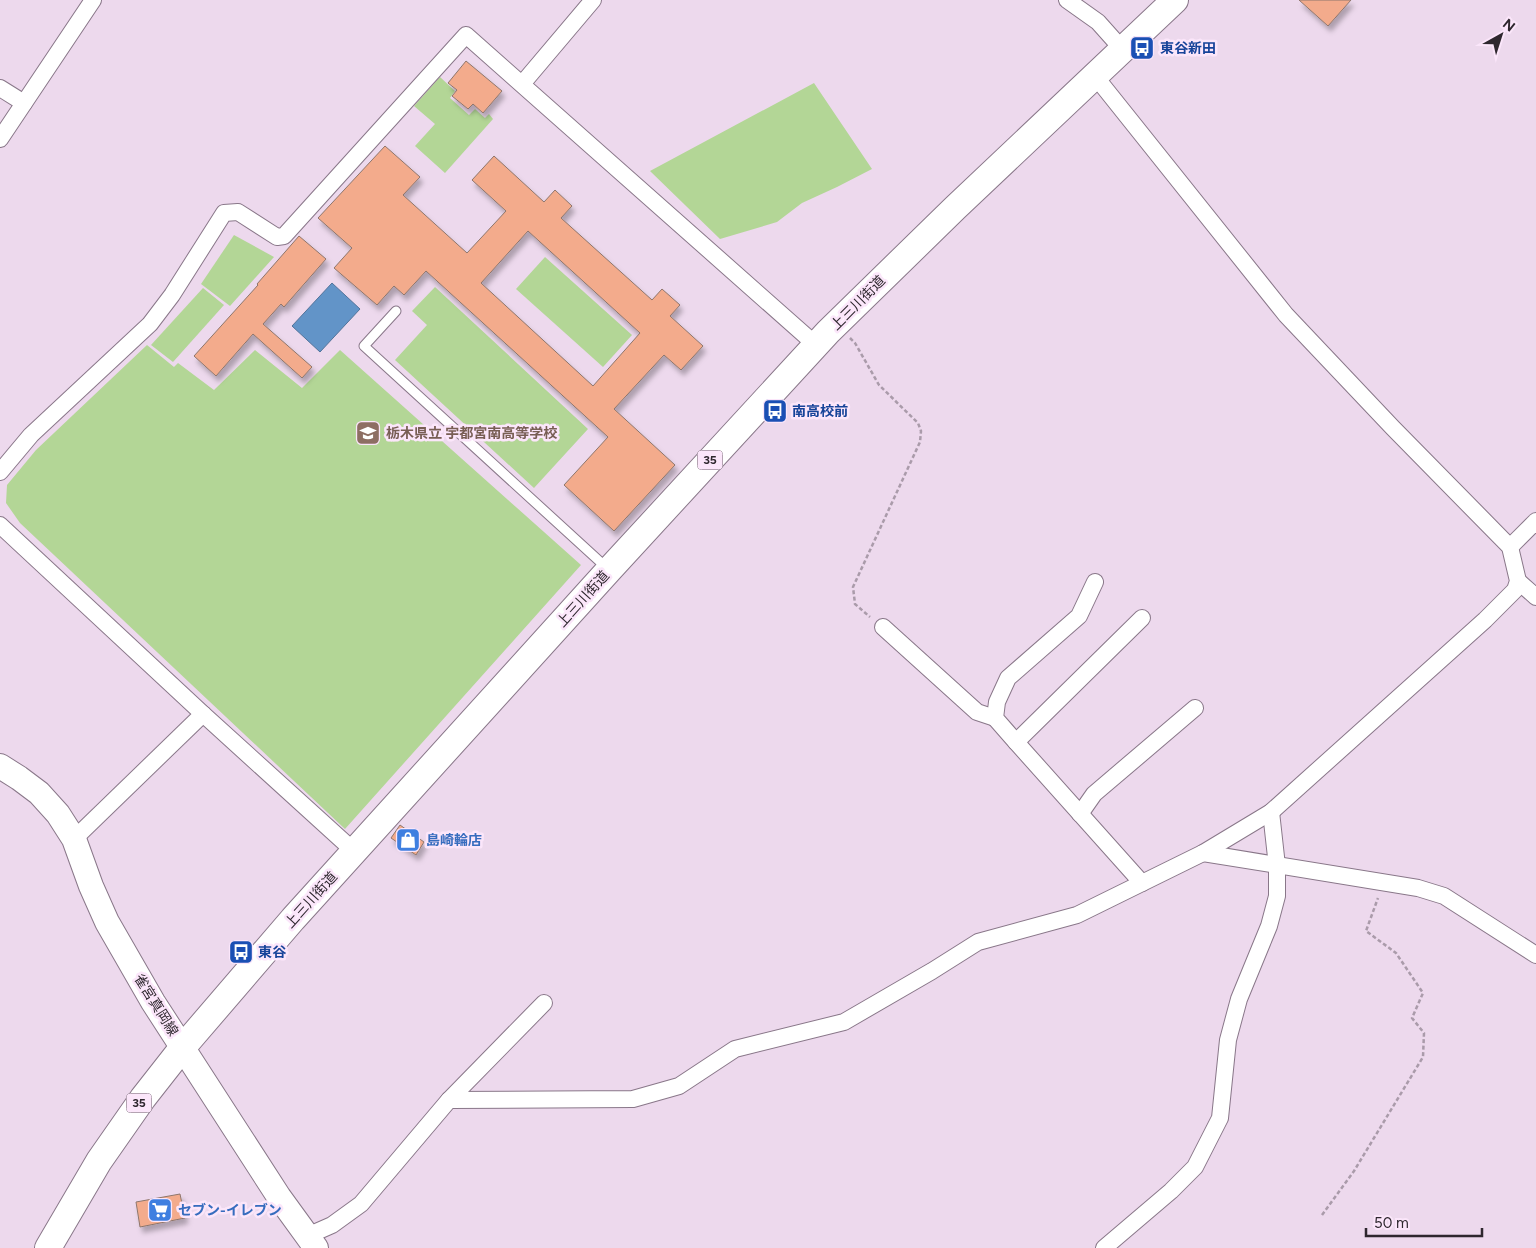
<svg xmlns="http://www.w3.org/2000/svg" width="1536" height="1248" font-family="Figtree,'Noto Sans JP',sans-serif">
  <defs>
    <filter id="shadow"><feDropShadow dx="3" dy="5.5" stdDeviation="2.5" flood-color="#0004"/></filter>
  </defs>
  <rect width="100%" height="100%" fill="#edd9ed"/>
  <g fill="#b3d696">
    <path d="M 440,77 L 455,91 L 450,98 L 469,115 L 475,109 L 485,118 L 489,114 L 493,119 L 445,173 L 415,146 L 435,124 L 414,106 Z"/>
    <path d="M 814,83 L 872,169 L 837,187 L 802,203 L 777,222 L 720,239 L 650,171 Z"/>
    <path d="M 234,235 L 274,257 L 230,306 L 201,284 Z"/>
    <path d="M 545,257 L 632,335 L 603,367 L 516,289 Z"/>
    <path d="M 435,287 L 588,429 L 534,488 L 395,360 L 427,325 L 412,311 Z"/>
    <path d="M 203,288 L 224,305 L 173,362 L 151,345 Z"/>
    <path d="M 147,345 L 174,367 L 178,363 L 214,390 L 255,350 L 302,388 L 340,350 L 581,565 L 345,829 L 20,523 L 6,503 L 7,485 L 36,450 Z"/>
  </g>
  <path fill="#6294c8" stroke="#52739a" d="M 332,283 L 360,309 L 320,352 L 292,326 Z"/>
  <g fill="#f3ab8c" stroke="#8e766c" fill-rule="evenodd" filter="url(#shadow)">
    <path d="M 1299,0 L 1351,0 L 1328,26 Z"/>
    <path d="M 466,61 L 502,91 L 483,113 L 473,104 L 468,109 L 452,96 L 457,90 L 448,83 Z"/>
    <path d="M 385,146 L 420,177 L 403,195 L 467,253 L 506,211 L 472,180 L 494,156 L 544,202 L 555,190 L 572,206 L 561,218 L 652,300 L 662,289 L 680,305 L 670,316 L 703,346 L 681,370 L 664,355 L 614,409 L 675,465 L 614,531 L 564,485 L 608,437 L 426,271 L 404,295 L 394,286 L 377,305 L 334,268 L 352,248 L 318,218 ZM 528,231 L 640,333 L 593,386 L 481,283 Z"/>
    <path d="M 299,236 L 326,259 L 284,307 L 281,304 L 263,324 L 312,367 L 302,378 L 253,334 L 216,376 L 194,356 L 258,285 L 257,284 Z"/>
    <path d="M 400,825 L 424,842 L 416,855 L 391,838 Z"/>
    <path d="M 180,1194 L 185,1218 L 140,1227 L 136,1202 Z"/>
  </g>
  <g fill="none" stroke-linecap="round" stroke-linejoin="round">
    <defs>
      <path id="lane" d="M 396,311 L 364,346 L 608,569"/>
      <g id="street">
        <path d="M 1067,0 L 1098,22 L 1123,50"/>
        <path d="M 522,84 L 593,0"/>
        <path d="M 0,88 L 24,103"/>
        <path d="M 0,139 L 93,0"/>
        <path d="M 0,472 L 31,435 L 150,324 L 172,295 L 224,213 L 238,212 L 277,237 L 284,236 L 466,35 L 816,345"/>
        <path d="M 0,525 L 203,714 L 355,852"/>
        <path d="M 1510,547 L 1536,521"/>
        <path d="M 1518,581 L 1536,597"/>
        <path d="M 1142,618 L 1016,742 L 1142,883"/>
        <path d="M 883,627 L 977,712 L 995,718"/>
        <path d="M 1016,742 L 995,718 L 997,702 L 1008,678 L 1079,616 L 1095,582"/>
        <path d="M 1080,814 L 1094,794 L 1195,708"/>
        <path d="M 74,839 L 203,714"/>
        <path d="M 1203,853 L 1418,888 L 1444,896 L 1536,955"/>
        <path d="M 449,1100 L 544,1003"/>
        <path d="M 307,1236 L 332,1225 L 361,1204 L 449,1100 L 633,1099 L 679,1086 L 735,1049 L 844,1022 L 932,971 L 978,942 L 1077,915 L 1203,853 L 1271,812 L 1485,620 L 1515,590 L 1518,581 L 1510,547 L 1393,428 L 1286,315 L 1095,76"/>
        <path d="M 1104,1248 L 1171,1191 L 1195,1167 L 1220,1118 L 1228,1040 L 1239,999 L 1269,926 L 1277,896 L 1277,866 L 1271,812"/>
      </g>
      <path id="secondary" d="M 0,766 L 19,778 L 39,793 L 58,814 L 74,839 L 91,886 L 107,922 L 153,1002 L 279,1197 L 316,1248"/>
      <path id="primary" d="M 48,1248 L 99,1161 L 143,1098 L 183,1047 L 293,919 L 609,570 L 828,332 L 955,208 L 1175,0"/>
    </defs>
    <use href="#lane" stroke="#897789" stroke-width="11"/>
    <use href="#street" stroke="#897789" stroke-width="18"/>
    <use href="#secondary" stroke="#897789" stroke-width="26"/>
    <use href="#primary" stroke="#897789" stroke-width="28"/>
    <g stroke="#aa9baa" stroke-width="2.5" stroke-dasharray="4 2.5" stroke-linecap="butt">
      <path d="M 850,338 L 855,343 L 879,385 L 918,423 L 921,431 L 920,442 L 853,587 L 855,604 L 870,617"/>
      <path d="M 1322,1215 L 1354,1171 L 1423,1057 L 1424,1033 L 1412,1018 L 1423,993 L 1396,953 L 1366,931 L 1378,898"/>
    </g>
    <use href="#lane" stroke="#fff" stroke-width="9"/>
    <use href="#street" stroke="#fff" stroke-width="16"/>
    <use href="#secondary" stroke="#fff" stroke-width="24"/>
    <use href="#primary" stroke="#fff" stroke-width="26"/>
  </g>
  <defs>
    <symbol id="bus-square" viewBox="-11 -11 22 22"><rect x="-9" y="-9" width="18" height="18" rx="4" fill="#1a4fb4" stroke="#fbe6fa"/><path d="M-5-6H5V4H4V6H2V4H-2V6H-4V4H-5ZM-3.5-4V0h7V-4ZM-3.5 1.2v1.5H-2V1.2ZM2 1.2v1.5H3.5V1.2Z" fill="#fff"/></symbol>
    <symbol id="school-square" viewBox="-11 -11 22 22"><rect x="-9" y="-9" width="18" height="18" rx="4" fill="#8d6e63" stroke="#fbe6fa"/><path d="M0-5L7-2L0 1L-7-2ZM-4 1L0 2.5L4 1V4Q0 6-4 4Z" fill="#fff"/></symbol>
    <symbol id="shop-square" viewBox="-11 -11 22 22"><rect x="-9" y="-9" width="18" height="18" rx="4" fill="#3f7fe0" stroke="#fbe6fa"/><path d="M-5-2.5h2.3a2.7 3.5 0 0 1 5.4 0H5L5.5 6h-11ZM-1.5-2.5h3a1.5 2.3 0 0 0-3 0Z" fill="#fff"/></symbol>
    <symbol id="supermarket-square" viewBox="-11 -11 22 22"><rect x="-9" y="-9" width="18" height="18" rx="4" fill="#3f7fe0" stroke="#fbe6fa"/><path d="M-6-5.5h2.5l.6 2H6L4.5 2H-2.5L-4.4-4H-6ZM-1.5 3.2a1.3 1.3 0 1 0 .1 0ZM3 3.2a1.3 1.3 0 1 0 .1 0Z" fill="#fff"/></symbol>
  </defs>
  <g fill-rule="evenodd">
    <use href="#bus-square" x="1128" y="34" width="28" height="28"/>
    <use href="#bus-square" x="761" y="397" width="28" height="28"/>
    <use href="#school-square" x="354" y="419" width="28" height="28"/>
    <use href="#shop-square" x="394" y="826" width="28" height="28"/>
    <use href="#bus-square" x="227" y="938" width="28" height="28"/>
    <use href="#supermarket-square" x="146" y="1196" width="28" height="28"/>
  </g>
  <g text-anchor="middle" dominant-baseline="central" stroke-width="5" stroke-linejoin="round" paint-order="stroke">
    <g fill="#fbe6fa" stroke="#6c606b" stroke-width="1">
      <rect x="697.5" y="450.5" width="25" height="19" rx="4"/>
      <rect x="126.5" y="1093.5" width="25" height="19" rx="4"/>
    </g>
    <g font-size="12" font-weight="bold" fill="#2e272e">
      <text x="710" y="460">35</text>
      <text x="139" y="1103">35</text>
    </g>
    <g font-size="14" font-weight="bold" fill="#164399" stroke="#fbe6fa" text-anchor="start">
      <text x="1160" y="48">東谷新田</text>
      <text x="792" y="411">南高校前</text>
      <text x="258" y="952">東谷</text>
    </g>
    <g font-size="14" fill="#2e272e" stroke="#fbe6fa">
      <text transform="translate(858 303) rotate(-45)">上三川街道</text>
      <text transform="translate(583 599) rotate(-48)">上三川街道</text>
      <text transform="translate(311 900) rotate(-48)">上三川街道</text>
      <text transform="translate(156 1005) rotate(58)">雀宮真岡線</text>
    </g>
    <g font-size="14" font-weight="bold" fill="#785e54" stroke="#fbe6fa" text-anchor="start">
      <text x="386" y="433">栃木県立 宇都宮南高等学校</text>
    </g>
    <g font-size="14" font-weight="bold" fill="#366cbe" stroke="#fbe6fa" text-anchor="start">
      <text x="426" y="840">島崎輪店</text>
      <text x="178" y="1210">セブン-イレブン</text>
    </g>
  </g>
  <g transform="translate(1501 35) rotate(39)" stroke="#fbe6fa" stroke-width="4" paint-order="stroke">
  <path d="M0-4L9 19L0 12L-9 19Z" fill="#2e272e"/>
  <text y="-8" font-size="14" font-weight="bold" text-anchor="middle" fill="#2e272e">N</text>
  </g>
  <path d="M1366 1228v8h116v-8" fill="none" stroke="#2e272e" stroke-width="2.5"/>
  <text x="1374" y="1228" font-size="15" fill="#2e272e" stroke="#fbe6fa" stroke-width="4" paint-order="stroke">50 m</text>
</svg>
